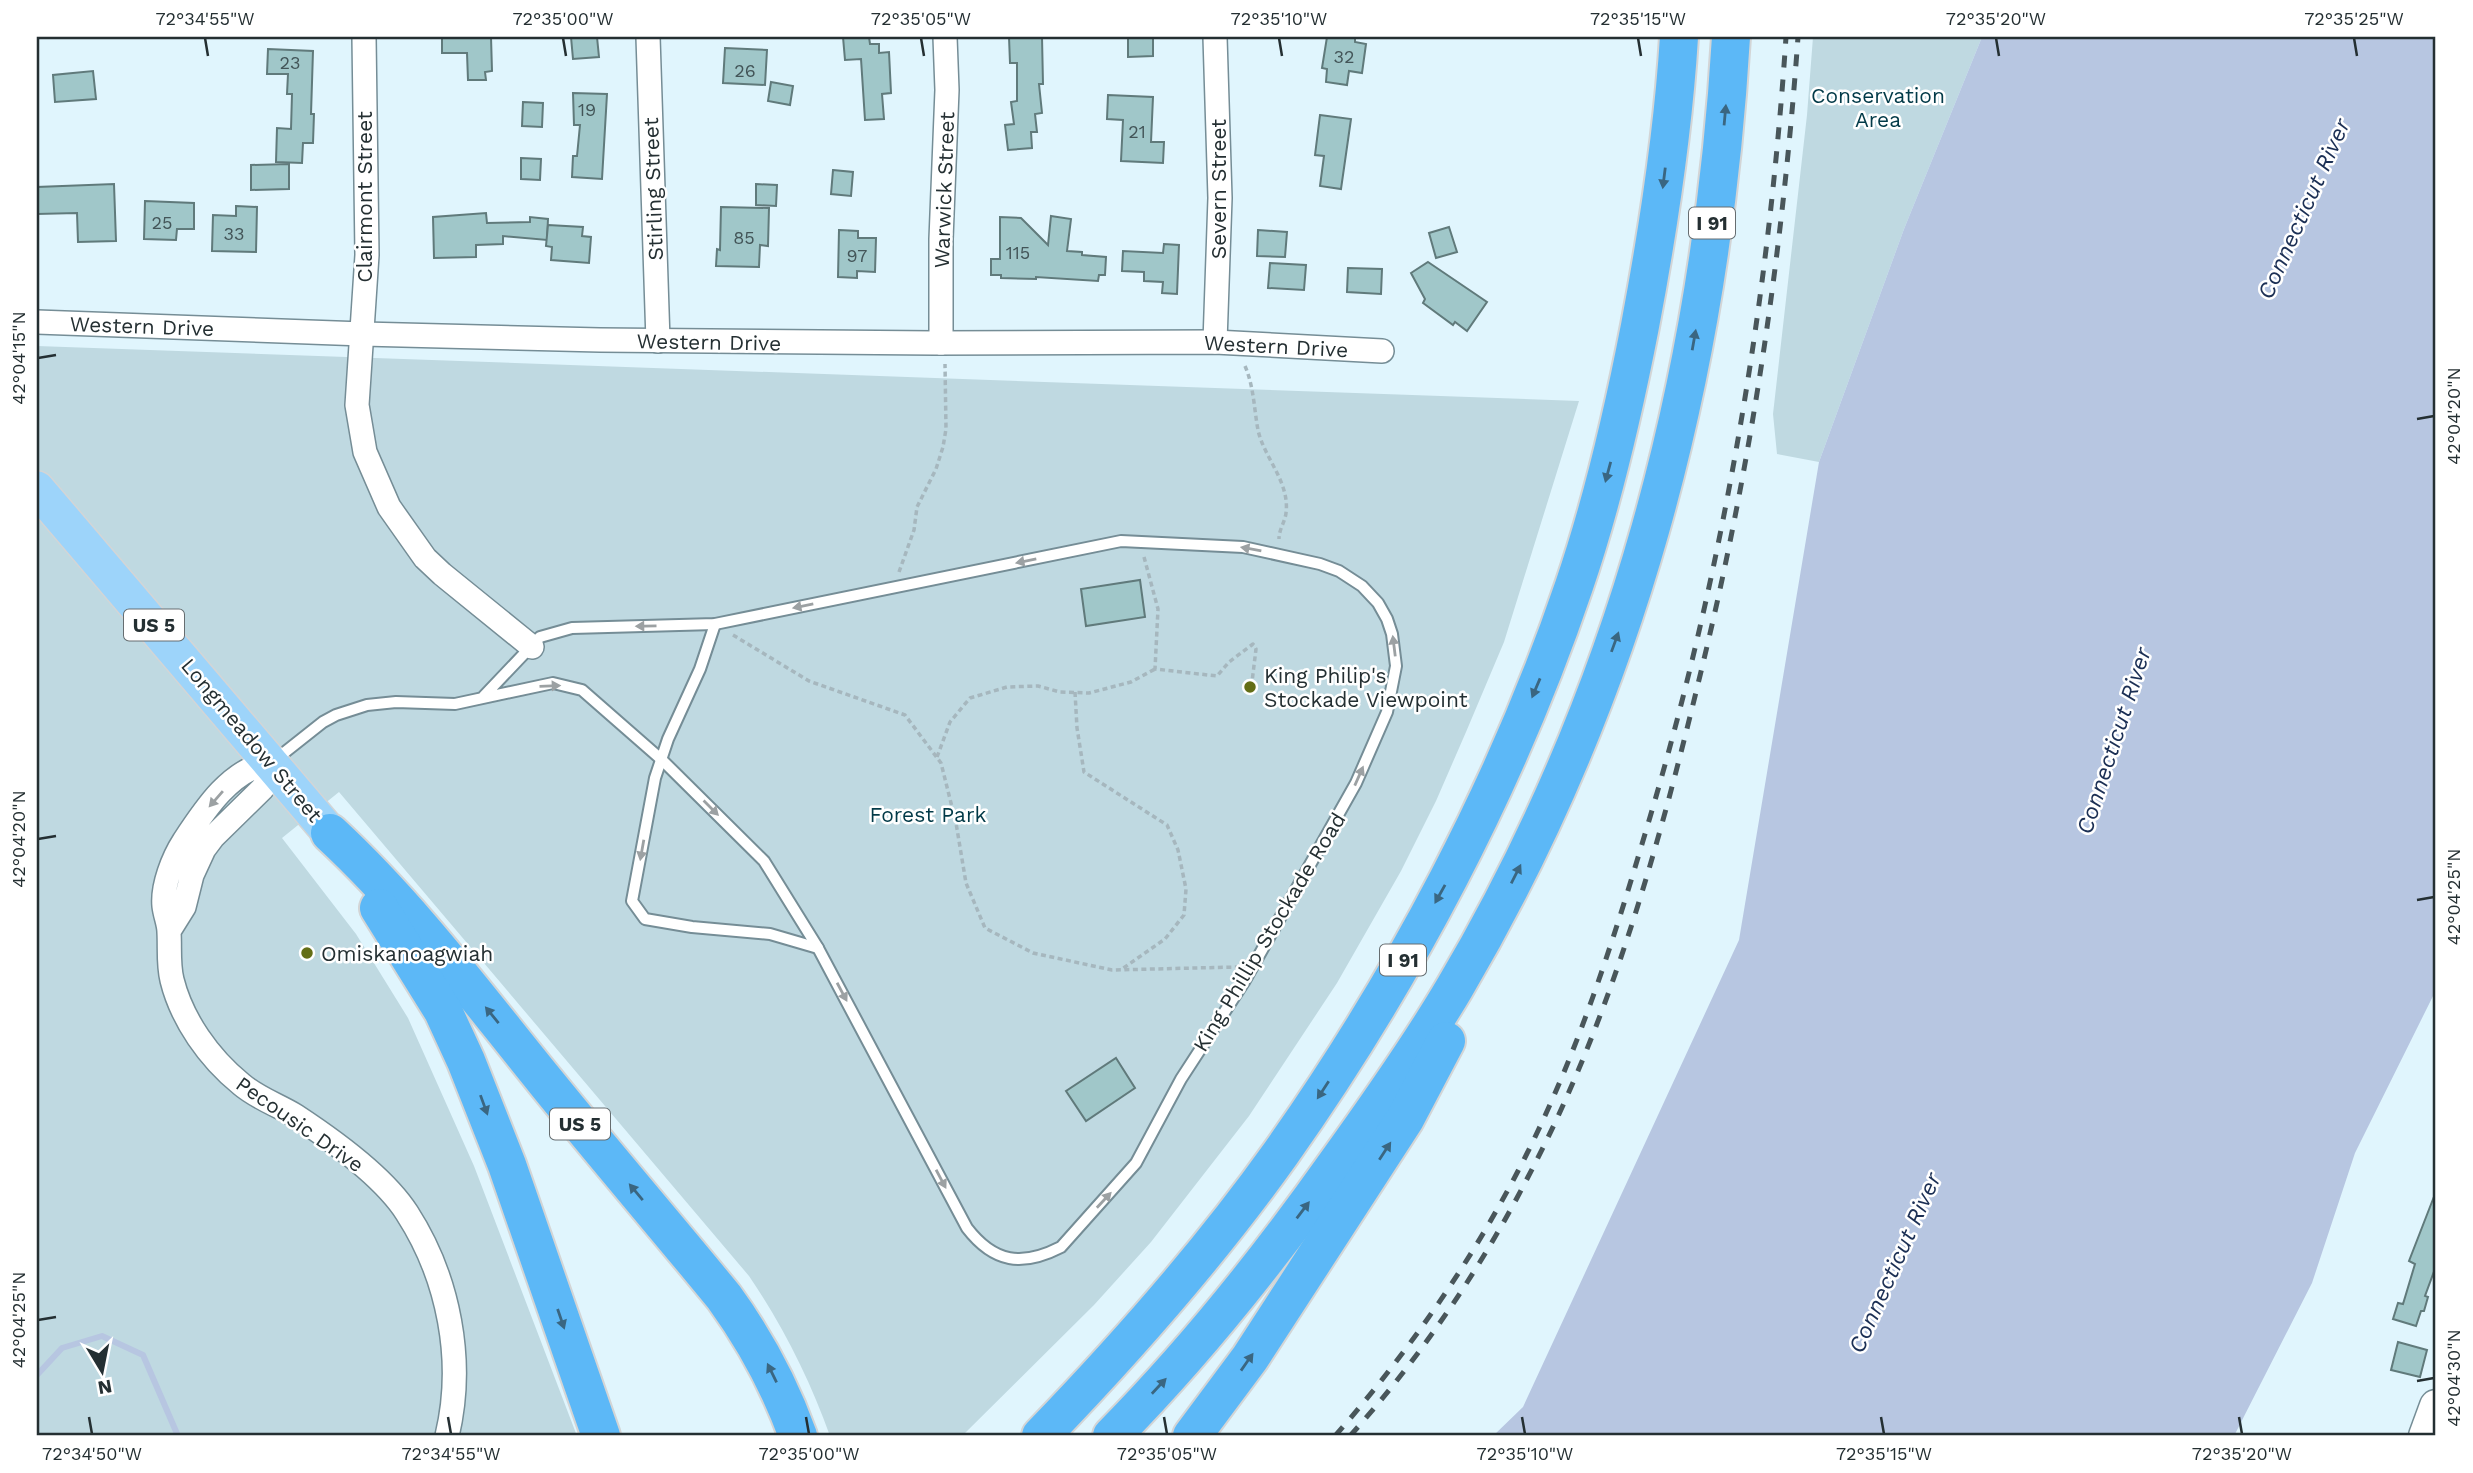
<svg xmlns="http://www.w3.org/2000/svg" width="2473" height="1473" font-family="'Work Sans',sans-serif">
  <rect width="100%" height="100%" fill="#e0f5fd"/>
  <g fill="#bfd9e1">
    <path d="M 1813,37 L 1982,37 L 1904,229 L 1819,462 L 1777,454 L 1773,414 L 1807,115 Z"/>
    <path d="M 37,346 L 1579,401 L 1504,642 L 1466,732 L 1436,801 L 1401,871 L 1337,983 L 1249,1116 L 1151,1242 L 1094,1305 L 962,1436 L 830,1436 C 810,1380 783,1326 749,1276 L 339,792 L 282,838 L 356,934 L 408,1018 L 474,1166 L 577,1436 L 37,1436 Z"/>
  </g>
  <path fill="#b7c6e1" d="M 1982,37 L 2436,37 L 2436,990 L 2355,1153 L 2312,1283 L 2234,1436 L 1493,1436 L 1523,1407 L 1739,940 L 1819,462 L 1904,229 Z"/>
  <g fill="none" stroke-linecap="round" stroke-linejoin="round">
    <path stroke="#b7c6e1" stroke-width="6" d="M 37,1375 L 62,1348 L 102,1336 L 143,1355 L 178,1436"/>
  </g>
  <g fill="#a0c7c9" stroke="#607a7b" stroke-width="2">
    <path d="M 442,37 L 491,37 L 492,71 L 485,72 L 486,80 L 468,80 L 467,53 L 442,53 Z"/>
    <path d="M 571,37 L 597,37 L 599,57 L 573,59 Z"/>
    <path d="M 843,37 L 869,37 L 870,44 L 879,44 L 879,53 L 889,52 L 891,93 L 882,94 L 884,119 L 865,120 L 861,59 L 845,60 Z"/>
    <path d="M 1009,37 L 1042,37 L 1043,84 L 1039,84 L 1042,113 L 1035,114 L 1037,132 L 1031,132 L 1032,148 L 1008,150 L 1005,125 L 1014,124 L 1011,102 L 1017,101 L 1017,63 L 1010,63 Z"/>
    <path d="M 1128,37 L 1153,37 L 1153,56 L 1128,57 Z"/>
    <path d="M 1327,37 L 1355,37 L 1355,42 L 1366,44 L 1362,73 L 1349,71 L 1347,85 L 1326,82 L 1327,69 L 1322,68 Z"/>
    <path d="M 725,48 L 767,50 L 765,85 L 723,83 Z"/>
    <path d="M 268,49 L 313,51 L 311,114 L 314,114 L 313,143 L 303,143 L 302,163 L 276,162 L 277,128 L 291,129 L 292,94 L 287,94 L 288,74 L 267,74 Z"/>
    <path d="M 93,71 L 96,99 L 55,102 L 53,75 Z"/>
    <path d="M 771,82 L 793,86 L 790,105 L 768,101 Z"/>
    <path d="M 573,93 L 607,94 L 602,179 L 572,177 L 573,156 L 577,156 L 580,125 L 574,125 Z"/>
    <path d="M 1108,95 L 1153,97 L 1151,142 L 1164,142 L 1163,163 L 1121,161 L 1123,120 L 1107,119 Z"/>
    <path d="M 523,102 L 543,103 L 542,127 L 522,126 Z"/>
    <path d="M 1320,115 L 1351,119 L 1341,189 L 1320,186 L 1324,156 L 1315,155 Z"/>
    <path d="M 521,158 L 541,159 L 540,180 L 521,179 Z"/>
    <path d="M 289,164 L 289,189 L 251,190 L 251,165 Z"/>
    <path d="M 833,170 L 853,172 L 851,196 L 831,194 Z"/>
    <path d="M 114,184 L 116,241 L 78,242 L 77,213 L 37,214 L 37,187 Z"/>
    <path d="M 756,184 L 777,185 L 776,206 L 756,205 Z"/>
    <path d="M 145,201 L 194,203 L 194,229 L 177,229 L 176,240 L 144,239 Z"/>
    <path d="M 236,206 L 257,207 L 256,252 L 212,251 L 213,215 L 236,216 Z"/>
    <path d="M 721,207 L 769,208 L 768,246 L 760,245 L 759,267 L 716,266 L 717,249 L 720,250 Z"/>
    <path d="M 486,213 L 487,223 L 530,222 L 530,217 L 548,219 L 547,240 L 503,236 L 503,244 L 476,245 L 476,257 L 434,258 L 433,217 Z"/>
    <path d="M 1051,216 L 1071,219 L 1067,251 L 1082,252 L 1082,255 L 1106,257 L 1105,275 L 1099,275 L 1098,281 L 1036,277 L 1036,279 L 1001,278 L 1001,275 L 991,275 L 991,259 L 1000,259 L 1000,217 L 1021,218 L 1048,245 Z"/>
    <path d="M 548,225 L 583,227 L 582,236 L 591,237 L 589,263 L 551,260 L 552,247 L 546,246 Z"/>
    <path d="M 1449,227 L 1457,252 L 1436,258 L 1429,233 Z"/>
    <path d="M 839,230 L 858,231 L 858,238 L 876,238 L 875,272 L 857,271 L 857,278 L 838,277 Z"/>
    <path d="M 1258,230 L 1287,232 L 1285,257 L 1257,256 Z"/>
    <path d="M 1164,244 L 1179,245 L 1177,294 L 1162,293 L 1163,282 L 1144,281 L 1144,272 L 1122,271 L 1123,251 L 1163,253 Z"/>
    <path d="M 1428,262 L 1487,302 L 1467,331 L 1455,322 L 1453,325 L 1423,303 L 1425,299 L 1411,273 Z"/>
    <path d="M 1270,263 L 1306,265 L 1304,290 L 1268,288 Z"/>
    <path d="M 1348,268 L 1382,269 L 1381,294 L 1347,292 Z"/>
    <path d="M 1140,580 L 1145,617 L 1086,626 L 1081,589 Z"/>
    <path d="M 1116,1058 L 1135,1088 L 1086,1121 L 1066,1091 Z"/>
    <path d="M 2435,1194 L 2436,1266 L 2425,1296 L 2428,1297 L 2424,1311 L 2421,1311 L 2416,1326 L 2393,1319 L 2398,1303 L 2403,1304 L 2415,1264 L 2409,1261 Z"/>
    <path d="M 2398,1342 L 2427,1350 L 2420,1377 L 2391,1370 Z"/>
  </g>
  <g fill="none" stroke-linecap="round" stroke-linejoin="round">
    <defs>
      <g id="lane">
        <path d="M 715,624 L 700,669 L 668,739 L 655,778 L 632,901 L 645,919 L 692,927 L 770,934 L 818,948"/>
        <path d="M 275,760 L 323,722 L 336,715 L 367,705 L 396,702 L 455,704 L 553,683 L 582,690 L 662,760 L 764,861 L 818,948 L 967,1228 C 994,1263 1022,1267 1061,1247 L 1136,1163 L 1181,1079 L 1244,982 L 1356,783 L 1387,712 L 1396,666 L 1392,634 L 1387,619 L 1378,603 L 1362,586 L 1339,571 L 1320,564 L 1243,547 L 1121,541 L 715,624 L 572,628 L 540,637 L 483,697"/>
      </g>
      <g id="street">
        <path d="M 364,37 L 367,255 L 357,405 L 365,452 L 389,507 L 425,558 L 442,574 L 532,647"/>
        <path d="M 648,37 L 658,341"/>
        <path d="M 1215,37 L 1220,198 L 1215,342"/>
        <path d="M 37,322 L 363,334 L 600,340 L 935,343 L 1215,342 L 1382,351"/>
        <path d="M 941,343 L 941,239 L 947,90 L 945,37"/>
        <path d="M 169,931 L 184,907 L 192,875 L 204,849 L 213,837 L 262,789 L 268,781 L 271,762 C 231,769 205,809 184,841 C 173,858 162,886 164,906 C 165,915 169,924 169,932 C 170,948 168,964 172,980 C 182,1020 209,1058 241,1084 C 257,1098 278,1105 296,1116 C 331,1139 384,1177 407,1213 C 449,1278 465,1361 447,1436"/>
      </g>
      <path id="secondary" d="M 2425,1436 L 2436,1406"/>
      <path id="primary" d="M 37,489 L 330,833"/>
      <g id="highway">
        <path d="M 330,833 C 411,908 476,996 545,1081 C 604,1154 665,1225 724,1297 C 756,1341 780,1386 798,1436"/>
        <path d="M 379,908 L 443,1011 L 466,1061 L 507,1165 L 601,1436"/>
        <path d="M 1041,1436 C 1127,1347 1209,1254 1281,1153 C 1403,980 1506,787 1574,586 C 1603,501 1623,414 1640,326 C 1658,231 1673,134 1679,37"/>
        <path d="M 1112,1436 C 1195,1352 1269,1259 1337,1163 C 1378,1106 1419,1048 1455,987 C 1628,694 1711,375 1731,37"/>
        <path d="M 1192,1436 L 1250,1358 L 1405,1119 L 1446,1041"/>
      </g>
    </defs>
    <use href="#lane" stroke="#758d96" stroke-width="14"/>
    <use href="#street" stroke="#758d96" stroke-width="26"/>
    <use href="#secondary" stroke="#758d96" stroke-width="35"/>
    <use href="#primary" stroke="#d3d5d6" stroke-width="38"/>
    <use href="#highway" stroke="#d3d5d6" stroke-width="42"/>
    <g stroke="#a6b7be" stroke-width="3.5" stroke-dasharray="5 3.5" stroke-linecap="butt">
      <path d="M 1245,366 C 1254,387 1254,409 1258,430 C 1264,458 1290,482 1286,513 C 1285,522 1279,529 1279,539"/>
      <path d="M 1144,557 L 1158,609 L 1155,669 L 1217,676 L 1229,662 L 1253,644 L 1256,649 L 1252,682"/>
      <path d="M 899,572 L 914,530 L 917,507 L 936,469 L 943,447 L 946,429 L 945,364"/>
      <path d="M 733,635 L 809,681 L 905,715 L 941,763 L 956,823 L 966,883 L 985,928 L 1033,953 L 1112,970 L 1237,967"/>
      <path d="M 1075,692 L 1077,728 L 1084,772 L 1167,825 L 1178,850 L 1186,889 L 1184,915 L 1165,939 L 1122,969"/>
      <path d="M 937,757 L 950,722 L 970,698 L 1007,687 L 1038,686 L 1060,692 L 1089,693 L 1131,682 L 1155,669"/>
    </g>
    <use href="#lane" stroke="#fff" stroke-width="10"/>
    <use href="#street" stroke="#fff" stroke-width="23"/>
    <use href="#secondary" stroke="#fff" stroke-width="32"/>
    <use href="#primary" stroke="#9dd4fa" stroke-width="35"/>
    <use href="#highway" stroke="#5cb8f7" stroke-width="38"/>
    <g stroke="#49565a" stroke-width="5" stroke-dasharray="12 12" stroke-linecap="butt">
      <path d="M 1335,1436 C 1406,1355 1468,1267 1518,1171 C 1574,1064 1611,949 1645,834 C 1723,575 1768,306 1786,37"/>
      <path d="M 1350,1436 C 1420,1358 1480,1270 1528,1177 C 1613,1016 1662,835 1704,659 C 1753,455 1783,246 1798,37"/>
    </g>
  </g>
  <defs><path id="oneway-solid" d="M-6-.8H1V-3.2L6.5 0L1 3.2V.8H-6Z" transform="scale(1.75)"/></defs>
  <g fill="#3a6681">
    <use href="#oneway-solid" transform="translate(1725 115) rotate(-85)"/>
    <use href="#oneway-solid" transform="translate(1664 178) rotate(97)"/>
    <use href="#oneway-solid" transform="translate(1694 340) rotate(-80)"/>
    <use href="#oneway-solid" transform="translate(1608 472) rotate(105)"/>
    <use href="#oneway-solid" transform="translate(1615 642) rotate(-70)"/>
    <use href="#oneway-solid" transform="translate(1536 688) rotate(113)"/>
    <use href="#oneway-solid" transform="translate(1516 874) rotate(-63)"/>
    <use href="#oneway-solid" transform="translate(1440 894) rotate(119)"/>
    <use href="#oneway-solid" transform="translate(492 1015) rotate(-129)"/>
    <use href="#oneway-solid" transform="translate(1323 1090) rotate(123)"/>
    <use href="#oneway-solid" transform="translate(484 1105) rotate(70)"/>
    <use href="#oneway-solid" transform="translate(1385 1151) rotate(-57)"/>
    <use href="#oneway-solid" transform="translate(636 1192) rotate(-130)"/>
    <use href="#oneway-solid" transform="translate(1303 1210) rotate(-53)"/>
    <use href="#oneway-solid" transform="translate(561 1319) rotate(71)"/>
    <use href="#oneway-solid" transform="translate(1247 1362) rotate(-55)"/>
    <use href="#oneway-solid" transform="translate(772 1373) rotate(-116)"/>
    <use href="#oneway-solid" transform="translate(1159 1386) rotate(-47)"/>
  </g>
  <g fill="#9ca1a3">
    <use href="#oneway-solid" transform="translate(1251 549) rotate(-170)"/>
    <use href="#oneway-solid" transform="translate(1026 561) rotate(169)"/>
    <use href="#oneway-solid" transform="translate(803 606) rotate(169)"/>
    <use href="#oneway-solid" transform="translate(646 626) rotate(179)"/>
    <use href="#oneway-solid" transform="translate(1394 646) rotate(-97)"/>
    <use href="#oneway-solid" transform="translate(550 686) rotate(-2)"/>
    <use href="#oneway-solid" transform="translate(1359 776) rotate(-66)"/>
    <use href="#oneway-solid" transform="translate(216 799) rotate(131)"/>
    <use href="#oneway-solid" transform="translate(711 808) rotate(45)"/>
    <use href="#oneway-solid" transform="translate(642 850) rotate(100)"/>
    <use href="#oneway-solid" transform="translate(842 992) rotate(62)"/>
    <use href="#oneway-solid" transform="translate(941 1179) rotate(62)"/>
    <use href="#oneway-solid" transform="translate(1104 1200) rotate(-47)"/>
  </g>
  <path fill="none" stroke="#242f32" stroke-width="2.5" d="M 205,38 L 208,56M 563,38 L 566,56M 921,38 L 924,56M 1279,38 L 1282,56M 1638,38 L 1641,56M 1996,38 L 1999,56M 2354,38 L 2357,56M 38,358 L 56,355M 2417,419 L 2434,416M 38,839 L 56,836M 2417,900 L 2434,897M 38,1320 L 56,1317M 2417,1381 L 2434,1378M 89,1417 L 92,1434M 448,1417 L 451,1434M 806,1417 L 809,1434M 1164,1417 L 1167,1434M 1522,1417 L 1525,1434M 1881,1417 L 1884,1434M 2239,1417 L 2242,1434"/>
  <g fill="#636e16" stroke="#fff" stroke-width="2.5">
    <circle cx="1250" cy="687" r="7"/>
    <circle cx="307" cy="953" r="7"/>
  </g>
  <g text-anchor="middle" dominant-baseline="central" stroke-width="5" stroke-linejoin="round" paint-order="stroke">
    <g font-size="18" fill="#435558">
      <text x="1344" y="56">32</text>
      <text x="290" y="62">23</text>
      <text x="745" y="70">26</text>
      <text x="587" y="109">19</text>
      <text x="1137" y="131">21</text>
      <text x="162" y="222">25</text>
      <text x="234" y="233">33</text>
      <text x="744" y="237">85</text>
      <text x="1018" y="252">115</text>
      <text x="857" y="255">97</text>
    </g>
    <g fill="#fff" stroke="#666d70" stroke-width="2">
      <rect x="1689" y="207.5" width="46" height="31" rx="5"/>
      <rect x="124" y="609.5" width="60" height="31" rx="5"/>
      <rect x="1380" y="944.5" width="46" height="31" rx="5"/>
      <rect x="550" y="1108.5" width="60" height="31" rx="5"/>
    </g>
    <g font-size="19" font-weight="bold" fill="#242f32">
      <text x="1712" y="223">I 91</text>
      <text x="154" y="625">US 5</text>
      <text x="1403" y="960">I 91</text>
      <text x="580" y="1124">US 5</text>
    </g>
    <g font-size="21" fill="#023a48" stroke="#fff">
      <text x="1878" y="95">Conservation<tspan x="1878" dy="24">Area</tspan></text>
      <text x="928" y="814">Forest Park</text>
    </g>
    <g font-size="21" fill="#242f32" stroke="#fff">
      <text transform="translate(653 189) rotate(-92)">Stirling Street</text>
      <text transform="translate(1218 189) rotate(-90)">Severn Street</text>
      <text transform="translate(944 190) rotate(-88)">Warwick Street</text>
      <text transform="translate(364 197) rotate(-90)">Clairmont Street</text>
      <text transform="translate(142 326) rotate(2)">Western Drive</text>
      <text transform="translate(709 342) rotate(1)">Western Drive</text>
      <text transform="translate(1276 346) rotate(3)">Western Drive</text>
      <text transform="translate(252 740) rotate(50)">Longmeadow Street</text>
      <text transform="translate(1269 932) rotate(-59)">King Phillip Stockade Road</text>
      <text transform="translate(300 1124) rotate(35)">Pecousic Drive</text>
    </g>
    <g font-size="21" fill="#242f32" stroke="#fff" text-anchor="start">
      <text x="1264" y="675">King Philip's<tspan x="1264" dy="24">Stockade Viewpoint</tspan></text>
      <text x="321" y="953">Omiskanoagwiah</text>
    </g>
    <g font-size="23" font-style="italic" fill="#1b2f54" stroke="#fff">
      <text transform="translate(2304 209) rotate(-66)">Connecticut River</text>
      <text transform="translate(2114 741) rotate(-72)">Connecticut River</text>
      <text transform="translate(1895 1263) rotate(-66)">Connecticut River</text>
    </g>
  </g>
  <rect width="2473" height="1473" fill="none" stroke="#ffffff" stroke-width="77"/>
  <g transform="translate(102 1371) rotate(170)" stroke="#ffffff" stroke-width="5" paint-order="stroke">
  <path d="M0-5L12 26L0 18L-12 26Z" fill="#242f32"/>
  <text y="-10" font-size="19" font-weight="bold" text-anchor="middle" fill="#242f32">N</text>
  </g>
  <rect x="38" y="38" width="2396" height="1396" fill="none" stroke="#242f32" stroke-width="2.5"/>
  <g font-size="18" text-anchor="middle" fill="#242f32">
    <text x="205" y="25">72°34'55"W</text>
    <text x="563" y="25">72°35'00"W</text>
    <text x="921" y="25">72°35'05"W</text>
    <text x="1279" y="25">72°35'10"W</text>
    <text x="1638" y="25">72°35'15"W</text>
    <text x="1996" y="25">72°35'20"W</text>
    <text x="2354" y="25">72°35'25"W</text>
    <text transform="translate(19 358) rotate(-90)" y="6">42°04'15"N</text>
    <text transform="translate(2454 416) rotate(-90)" y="6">42°04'20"N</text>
    <text transform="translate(19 839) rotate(-90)" y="6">42°04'20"N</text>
    <text transform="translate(2454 897) rotate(-90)" y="6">42°04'25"N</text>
    <text transform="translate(19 1320) rotate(-90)" y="6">42°04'25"N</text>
    <text transform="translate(2454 1378) rotate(-90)" y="6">42°04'30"N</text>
    <text x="92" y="1460">72°34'50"W</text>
    <text x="451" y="1460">72°34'55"W</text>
    <text x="809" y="1460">72°35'00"W</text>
    <text x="1167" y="1460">72°35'05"W</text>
    <text x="1525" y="1460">72°35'10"W</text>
    <text x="1884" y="1460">72°35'15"W</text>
    <text x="2242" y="1460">72°35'20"W</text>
  </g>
</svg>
